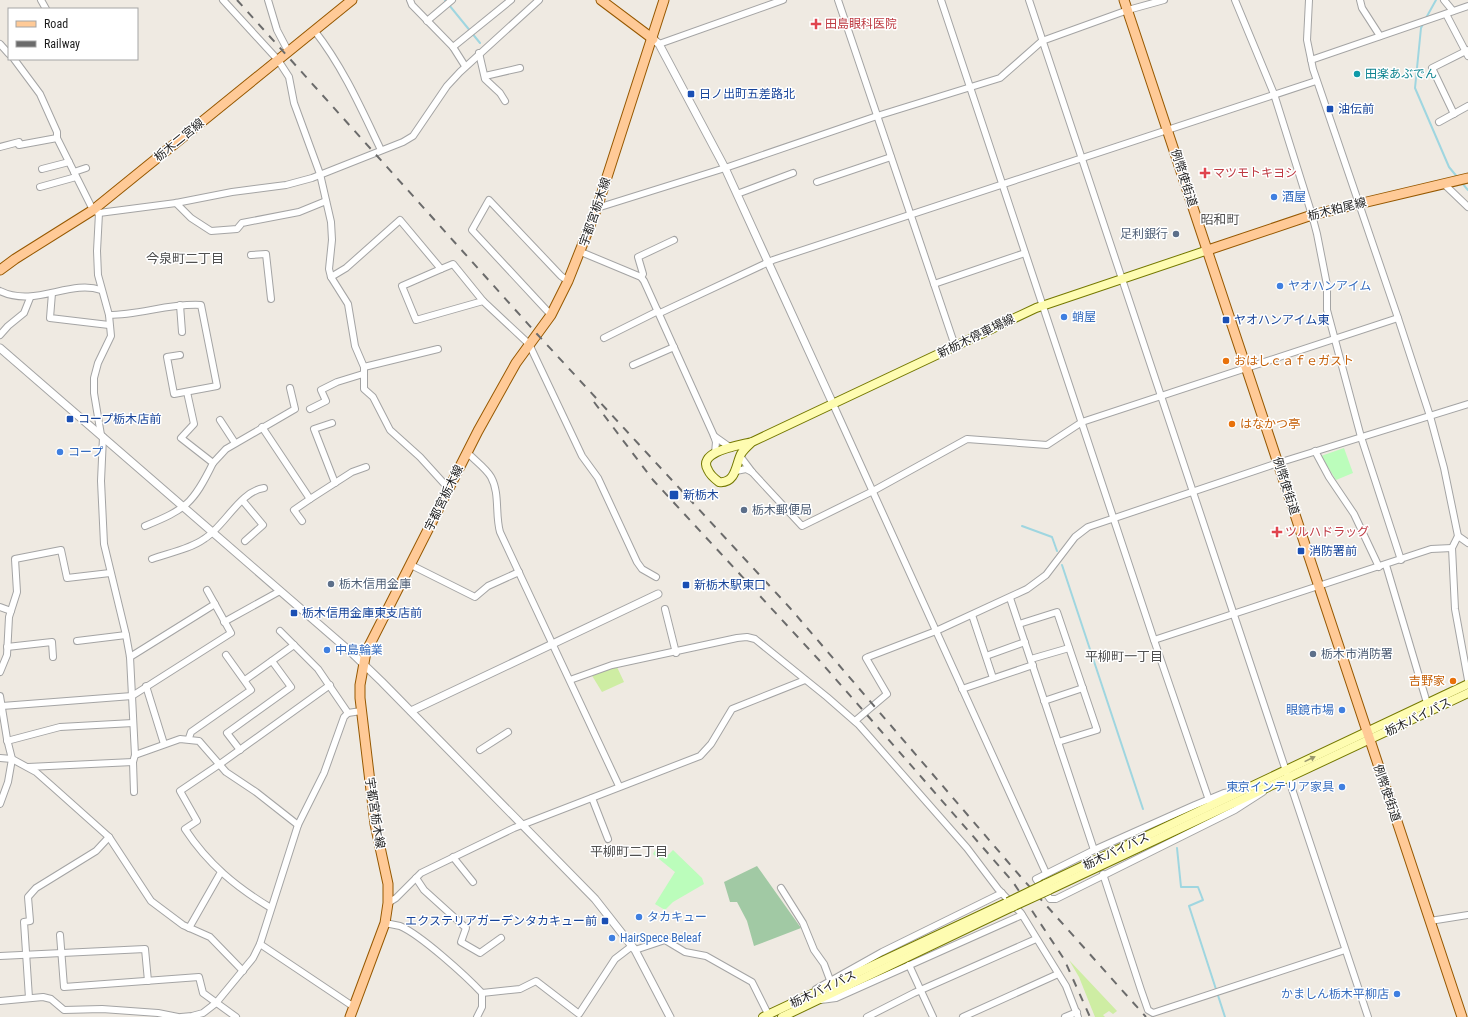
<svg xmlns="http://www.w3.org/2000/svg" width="1468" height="1017" font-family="'Roboto Condensed','Noto Sans JP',sans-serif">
  <rect width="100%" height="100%" fill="#efeae2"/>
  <g fill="#ceeda3">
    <path d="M 617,667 L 624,682 L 602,692 L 591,674 Z"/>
    <path d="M 1069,960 L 1117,1011 L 1113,1014 L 1109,1011 L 1103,1015 L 1105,1017 L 1095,1017 L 1079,977 Z"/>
  </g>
  <path fill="#a1c9a4" d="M 757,866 L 801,928 L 754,946 L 747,921 L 737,902 L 730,902 L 724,882 Z"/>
  <g fill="#bbfdbb">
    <path d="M 1344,448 L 1353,473 L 1336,480 L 1321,456 Z"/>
    <path d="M 656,849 L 666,857 L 673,850 L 702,878 L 704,884 L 673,902 L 665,910 L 655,904 L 675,872 L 653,854 Z"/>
  </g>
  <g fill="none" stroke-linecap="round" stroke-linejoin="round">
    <g stroke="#9fd6e0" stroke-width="2">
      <path d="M 445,0 L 480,43"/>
      <path d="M 1426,18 L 1436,0"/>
      <path d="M 1423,24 L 1421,28 L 1415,88 L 1449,167 L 1458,178"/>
      <path d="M 1462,183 L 1468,190"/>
      <path d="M 1022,526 L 1052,537 L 1057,551"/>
      <path d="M 1062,565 L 1143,809"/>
      <path d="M 1177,848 L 1181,887 L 1198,887 L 1203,900 L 1189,906 L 1225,1017"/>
    </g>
    <defs>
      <g id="minor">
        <path d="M 41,0 L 46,9"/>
        <path d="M 223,0 L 278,60 L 289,77 L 294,103 L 320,174 L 331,222 L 332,240 L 329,269 L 331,277 L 348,304 L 355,346 L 364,367 L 364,389 L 373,397 L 390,430 L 420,457 L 449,489"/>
        <path d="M 268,0 L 277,30 L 288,51"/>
        <path d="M 410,0 L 412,5 L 453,47 L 465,66"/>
        <path d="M 838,0 L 955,346"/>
        <path d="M 941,0 L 1154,640 L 1211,806"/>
        <path d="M 1029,0 L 1368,1017"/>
        <path d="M 1235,0 L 1274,94 L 1312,215 L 1317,234 L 1327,285 L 1327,310 L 1361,437 L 1401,560"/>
        <path d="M 1309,0 L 1307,40 L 1313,69 L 1398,318 L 1430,416 L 1444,468 L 1458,536 L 1452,548 L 1455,609 L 1468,680"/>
        <path d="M 1360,0 L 1362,8 L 1380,36"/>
        <path d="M 1444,0 L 1453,11"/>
        <path d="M 1446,14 L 1468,56"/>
        <path d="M 427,21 L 452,0"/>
        <path d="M 314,30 C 343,67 361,108 381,150"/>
        <path d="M 0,44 L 9,54"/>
        <path d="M 659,44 L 783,0"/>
        <path d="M 453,47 L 511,0"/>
        <path d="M 479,53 L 485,79 L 500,93 L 505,101"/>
        <path d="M 14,59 L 40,94 L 57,132 L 57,138 L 93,210 L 99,213 L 176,203 L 232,192 L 286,185 L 312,178 L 403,142 L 413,136 L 447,86 L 460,72 L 539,0"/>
        <path d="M 1311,60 L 1468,6"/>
        <path d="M 485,76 L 520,68"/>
        <path d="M 1454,114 L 1432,68 L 1468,50"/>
        <path d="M 1439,122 L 1468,106"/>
        <path d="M 0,147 L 19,142 L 19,145 L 57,138"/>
        <path d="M 42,169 L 69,162"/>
        <path d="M 74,172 L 86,168"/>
        <path d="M 817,182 L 891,157"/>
        <path d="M 1444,184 L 1468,207"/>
        <path d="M 40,187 L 76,177"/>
        <path d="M 737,194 L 793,173"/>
        <path d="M 176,203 L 191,218 L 211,231 L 237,229 L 242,223 L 299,212 L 326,201"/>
        <path d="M 597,208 L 725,168 L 877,116 L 987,82 L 1000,78 L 1042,41 L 1128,10 L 1164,0"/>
        <path d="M 99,213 L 97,251 L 98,275 L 109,315 C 140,315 170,303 201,305 L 217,386 L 174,394 L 167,357 L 180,355"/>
        <path d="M 581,252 L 641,277 L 644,281 L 714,436 L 716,442 L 715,453"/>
        <path d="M 251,255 L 266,254 L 271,299"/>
        <path d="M 441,269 L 402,286 L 416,320 L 483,301 L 529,344 L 582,456 L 598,478 L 637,562 L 642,569 L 656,577"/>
        <path d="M 331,277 L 346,268 L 400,220 L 441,269 L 453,264 L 483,301"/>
        <path d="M 641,277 L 643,274 L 638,257 L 674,240"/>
        <path d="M 934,284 L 1025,253"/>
        <path d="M 0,291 C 35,308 70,279 101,290"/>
        <path d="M 52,293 L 50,318 L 109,325"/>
        <path d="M 180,305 L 182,332"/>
        <path d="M 660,313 L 773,260 L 1316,81"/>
        <path d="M 551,315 L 472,230 L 489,200 L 561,276 L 568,281"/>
        <path d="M 0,335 L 8,326 L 24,313 L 30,298"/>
        <path d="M 604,338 L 658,311"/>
        <path d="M 633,365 L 674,347"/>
        <path d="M 364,367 L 438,349"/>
        <path d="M 833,404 L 1046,873"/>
        <path d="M 310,409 L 326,401 L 321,390 L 337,382 L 363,374"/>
        <path d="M 220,420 L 235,443"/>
        <path d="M 332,423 L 314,429 L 335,483"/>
        <path d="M 262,427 L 310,499 L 294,510 L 302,521"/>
        <path d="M 101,435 L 94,393 L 94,378 L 98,363 L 111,336 L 109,315"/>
        <path d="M 714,436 L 731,448"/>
        <path d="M 103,437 L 101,481 L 104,544 L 126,635 L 130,657 L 135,755 L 133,762 L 134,792"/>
        <path d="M 1315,451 L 1329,477 L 1354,514 L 1379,567"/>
        <path d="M 467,452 C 474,460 486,468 491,477 C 500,493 495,515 500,532 L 619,786"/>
        <path d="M 740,456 L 752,472 L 802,526 L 873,491 L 967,439 L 1047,445 L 1082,422 L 1398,318"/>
        <path d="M 213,463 L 226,449 L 295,409 L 290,388"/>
        <path d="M 736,471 L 746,469 L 752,472"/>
        <path d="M 310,499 L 352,472 L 366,467"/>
        <path d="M 243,501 L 263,525 L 245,541"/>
        <path d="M 145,526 C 186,509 193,504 213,463 L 181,438 L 194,424 L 187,392"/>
        <path d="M 1458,536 L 1468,543"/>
        <path d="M 152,559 C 169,553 190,549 204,539 C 224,527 240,491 264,488"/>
        <path d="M 411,565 L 475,597 L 488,586 L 519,572"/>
        <path d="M 1386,565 L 1427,703"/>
        <path d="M 1010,598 L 1094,850"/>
        <path d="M 0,607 L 11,611"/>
        <path d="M 665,609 L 676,653"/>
        <path d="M 972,615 L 993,678"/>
        <path d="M 224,622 L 280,591"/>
        <path d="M 1019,624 L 1057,612 L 1097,730 L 1058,742"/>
        <path d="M 280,631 L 318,669 L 348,713"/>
        <path d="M 1154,640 L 1431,549 L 1452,548"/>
        <path d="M 77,641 L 126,635"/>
        <path d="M 7,647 L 52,642 L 53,657"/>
        <path d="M 986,656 L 1025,642"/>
        <path d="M 130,657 L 215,604"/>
        <path d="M 1031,659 L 1069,648"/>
        <path d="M 0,672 L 7,655 L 9,617 L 17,592 L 15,559 L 61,550 L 67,578 L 110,573"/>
        <path d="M 245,680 L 294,645"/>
        <path d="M 570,680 L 612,665 L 737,638 L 747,637 L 755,639 L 827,697 L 859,725 L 967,848 L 998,889 L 1021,913 L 1066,986 L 1078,1017"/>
        <path d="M 146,686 L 164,744"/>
        <path d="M 962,689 L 1033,665"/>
        <path d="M 0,696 L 7,739 L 12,759 L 8,782 L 0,804"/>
        <path d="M 1044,701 L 1083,688"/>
        <path d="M 2,706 L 132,696 L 231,633 L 207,590"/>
        <path d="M 855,721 L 887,694 L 866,658 L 868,657 L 936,631 L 1027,589 L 1046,575 L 1075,537 L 1088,527 L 1278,463 L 1468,404"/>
        <path d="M 189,738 L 191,732 L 251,690 L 226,655"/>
        <path d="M 7,741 L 60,727 L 133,723"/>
        <path d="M 240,750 L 227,733 L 291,687 L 272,661"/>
        <path d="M 480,750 L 508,732"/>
        <path d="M 135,755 L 180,739 L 199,741 L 226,772 L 256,792 L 298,825"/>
        <path d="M 0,758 L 12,759 L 36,772 L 53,787 L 109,837 L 151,901 L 183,925 L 210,937 L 243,971"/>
        <path d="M 28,767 L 133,762"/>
        <path d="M 1236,791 L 1224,793 L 1195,805 L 1094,850 L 1036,879 L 1050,899 L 1056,899 L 1235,810 L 1263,792"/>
        <path d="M 592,798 L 608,839"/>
        <path d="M 453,857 L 473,882"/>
        <path d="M 1103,874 L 1141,990 L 1148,1010 L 1153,1013 L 1345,950"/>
        <path d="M 416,878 L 424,890 L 466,928 L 461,942 L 480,953 L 501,938"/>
        <path d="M 781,888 L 803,923 L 814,950 L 824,964 L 830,980"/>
        <path d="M 388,903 L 396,898 L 421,873 L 514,828 L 700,756 L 711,744 L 732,709 L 805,680"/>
        <path d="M 271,908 C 236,887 208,864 185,829 L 197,821 L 180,791 L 220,764 L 330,685"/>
        <path d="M 1430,921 L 1468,915"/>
        <path d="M 385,923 C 390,924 395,925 400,926 C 421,935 466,976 482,993 L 482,1007 L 477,1017"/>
        <path d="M 189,928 L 221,872"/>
        <path d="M 60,935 L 64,987 L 199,977 L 203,993 L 236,1017"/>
        <path d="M 260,944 L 354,1007"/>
        <path d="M 635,950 L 665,940 L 685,952 L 706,956 L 752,982 L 768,1014"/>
        <path d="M 0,956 L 145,949 L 148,981"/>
        <path d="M 909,965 L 933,1017"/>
        <path d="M 816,989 L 882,952 L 1002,893"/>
        <path d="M 482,993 L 520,989 L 536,981 L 579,1014 L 615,959 L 632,946"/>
        <path d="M 29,998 L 24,922 L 30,921 L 28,897 L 36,888 L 96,851 L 109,837"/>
        <path d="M 821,1000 L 836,998 L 1022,915"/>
        <path d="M 0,1001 L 43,997 L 51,999 L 64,1010 L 102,1009 L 158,1013 L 178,1017"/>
        <path d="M 181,1017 L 192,1016 L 203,1013 L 216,1003 L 253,958 L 260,944 L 298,825 L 324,773 L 344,717 L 348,713 L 361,711"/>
        <path d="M 867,1017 L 914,993 L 1036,939"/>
        <path d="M 963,1017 L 1058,974"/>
        <path d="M 1065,1017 L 1077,1012"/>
      </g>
      <g id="tertiary">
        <path d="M 653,39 L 659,44 L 725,168 L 833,404"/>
        <path d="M 0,348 L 353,654 L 382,682 L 595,899 L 635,950 L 670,1017"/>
        <path d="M 411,711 L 658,594"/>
      </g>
      <g id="secondary">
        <path d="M 752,442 C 748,446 744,449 741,454 C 736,464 736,484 719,482 C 715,479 710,475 708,470 C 696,451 742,445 752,442 L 1036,308 L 1208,250"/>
        <path d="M 1045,884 L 1468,684"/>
        <path d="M 1049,890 L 1468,693"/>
        <path d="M 763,1017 L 1008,902"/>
        <path d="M 782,1017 L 1012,907"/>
      </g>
      <g id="primary">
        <path d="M 601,0 L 653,39"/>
        <path d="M 1124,0 L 1462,1017"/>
        <path d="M 1208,250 L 1312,215 L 1468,178"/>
        <path d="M 0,270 L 15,259 L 93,210 L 352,0"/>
        <path d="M 350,1017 L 385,923 L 388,903 L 388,884 L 375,824 L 360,698 L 360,685 L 366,652 L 478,431 L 516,363 L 551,315 L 568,281 L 597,208 L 664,0"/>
      </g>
    </defs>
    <use href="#minor" stroke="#a4a4a4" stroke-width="8"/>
    <use href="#tertiary" stroke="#a4a4a4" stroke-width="9"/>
    <use href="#secondary" stroke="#747800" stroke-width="10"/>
    <use href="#primary" stroke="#965800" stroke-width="11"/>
    <use href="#minor" stroke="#fff" stroke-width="6"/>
    <use href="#tertiary" stroke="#fff" stroke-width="7"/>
    <use href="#secondary" stroke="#fefcb1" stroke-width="8"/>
    <use href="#primary" stroke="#ffca97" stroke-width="9"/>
    <g stroke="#6b6b6b" stroke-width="2" stroke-dasharray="8 8" stroke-linecap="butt">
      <path d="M 237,0 L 537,334 L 790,608 L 1020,876 L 1146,1017"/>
      <path d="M 594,402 L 653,480 L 819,660 L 1013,882 L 1064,959 L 1090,1017"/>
    </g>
    <defs>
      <g id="secondary-bridge">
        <path d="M 1008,902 L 1045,884"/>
        <path d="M 1012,907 L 1049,890"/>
      </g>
    </defs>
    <use href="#secondary-bridge" stroke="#747800" stroke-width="10" stroke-linecap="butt"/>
    <use href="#secondary-bridge" stroke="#fefcb1" stroke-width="8"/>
  </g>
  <defs><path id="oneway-solid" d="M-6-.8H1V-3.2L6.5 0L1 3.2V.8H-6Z"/></defs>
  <use fill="#99986e" href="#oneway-solid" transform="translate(1310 759) rotate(-26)"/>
  <g fill="#e0444e" stroke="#fff" stroke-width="1.5">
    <path d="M814 18h4v4h4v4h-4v4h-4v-4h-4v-4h4z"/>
    <path d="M1203 167h4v4h4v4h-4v4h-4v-4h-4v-4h4z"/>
    <path d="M1275 526h4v4h4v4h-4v4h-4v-4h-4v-4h4z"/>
  </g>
  <circle fill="#0f9aa8" stroke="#fff" stroke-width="1.5" cx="1357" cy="74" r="4"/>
  <g fill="#1a4fb4" stroke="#fff" stroke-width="1.5">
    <rect x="687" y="90" width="8" height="8" rx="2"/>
    <rect x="1326" y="105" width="8" height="8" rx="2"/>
    <rect x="1222" y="316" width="8" height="8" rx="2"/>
    <rect x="66" y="415" width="8" height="8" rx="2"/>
    <rect x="669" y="490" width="10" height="10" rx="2"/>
    <rect x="1297" y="547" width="8" height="8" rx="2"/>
    <rect x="682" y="581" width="8" height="8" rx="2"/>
    <rect x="290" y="609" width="8" height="8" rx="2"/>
    <rect x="601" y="917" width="8" height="8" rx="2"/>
  </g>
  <g fill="#3f7fe0" stroke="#fff" stroke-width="1.5">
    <circle cx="1274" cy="197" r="4"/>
    <circle cx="1280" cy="286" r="4"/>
    <circle cx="1064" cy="317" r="4"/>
    <circle cx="60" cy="452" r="4"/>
    <circle cx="327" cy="650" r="4"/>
    <circle cx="1342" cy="710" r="4"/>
    <circle cx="1342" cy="787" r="4"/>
    <circle cx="639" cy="917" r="4"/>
    <circle cx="612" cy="938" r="4"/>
    <circle cx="1397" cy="994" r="4"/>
  </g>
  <g fill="#5c6f8a" stroke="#fff" stroke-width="1.5">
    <circle cx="1176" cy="234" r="4"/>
    <circle cx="744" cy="510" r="4"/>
    <circle cx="331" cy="584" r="4"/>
    <circle cx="1313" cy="654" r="4"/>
  </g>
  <g fill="#e8710a" stroke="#fff" stroke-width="1.5">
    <circle cx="1226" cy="361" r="4"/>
    <circle cx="1232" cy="424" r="4"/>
    <circle cx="1453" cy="681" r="4"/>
  </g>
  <g text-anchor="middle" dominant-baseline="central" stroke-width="3" stroke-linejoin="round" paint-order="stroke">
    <g font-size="12" fill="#be3a42" stroke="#fff" text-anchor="start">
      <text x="825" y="24">田島眼科医院</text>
      <text x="1213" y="173">マツモトキヨシ</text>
      <text x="1285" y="532">ツルハドラッグ</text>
    </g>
    <g font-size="12" fill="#0d838f" stroke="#fff" text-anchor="start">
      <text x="1365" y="74">田楽あぶでん</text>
    </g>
    <g font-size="12" fill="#164399" stroke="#fff" text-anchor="start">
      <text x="699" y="94">日ノ出町五差路北</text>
      <text x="1338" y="109">油伝前</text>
      <text x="1234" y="320">ヤオハンアイム東</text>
      <text x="78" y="419">コープ栃木店前</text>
      <text x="683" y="495">新栃木</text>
      <text x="1309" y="551">消防署前</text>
      <text x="694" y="585">新栃木駅東口</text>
      <text x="302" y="613">栃木信用金庫東支店前</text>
      <text x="597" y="921" text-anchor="end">エクステリアガーデンタカキュー前</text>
    </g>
    <g font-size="12" fill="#1d1d1d" stroke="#fff">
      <text transform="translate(179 140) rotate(-39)">栃木二宮線</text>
      <text transform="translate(1184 178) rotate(72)">例幣使街道</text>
      <text transform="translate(1337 209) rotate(-14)">栃木粕尾線</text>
      <text transform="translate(595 212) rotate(-71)">宇都宮栃木線</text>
      <text transform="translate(976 336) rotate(-26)">新栃木停車場線</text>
      <text transform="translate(1286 486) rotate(72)">例幣使街道</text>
      <text transform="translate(444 498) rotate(-64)">宇都宮栃木線</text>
      <text transform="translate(1418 717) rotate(-26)">栃木バイパス</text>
      <text transform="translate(1387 793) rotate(71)">例幣使街道</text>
      <text transform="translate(375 813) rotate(81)">宇都宮栃木線</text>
      <text transform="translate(1116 851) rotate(-25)">栃木バイパス</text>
      <text transform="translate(823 989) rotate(-25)">栃木バイパス</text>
    </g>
    <g font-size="12" fill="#366cbe" stroke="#fff" text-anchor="start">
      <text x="1282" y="197">酒屋</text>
      <text x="1288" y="286">ヤオハンアイム</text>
      <text x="1072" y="317">蛸屋</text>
      <text x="68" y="452">コープ</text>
      <text x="335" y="650">中島輪業</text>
      <text x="1334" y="710" text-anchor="end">眼鏡市場</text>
      <text x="1334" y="787" text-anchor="end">東京インテリア家具</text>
      <text x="647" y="917">タカキュー</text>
      <text x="620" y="938">HairSpece Beleaf</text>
      <text x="1389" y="994" text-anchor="end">かましん栃木平柳店</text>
    </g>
    <g font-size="12" fill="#4e5e75" stroke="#fff" text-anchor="start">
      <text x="1168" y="234" text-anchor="end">足利銀行</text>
      <text x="752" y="510">栃木郵便局</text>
      <text x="339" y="584">栃木信用金庫</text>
      <text x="1321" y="654">栃木市消防署</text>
    </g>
    <g font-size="12" fill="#c56008" stroke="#fff" text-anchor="start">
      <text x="1234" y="361">おはしｃａｆｅガスト</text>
      <text x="1240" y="424">はなかつ亭</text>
      <text x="1445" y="681" text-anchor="end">吉野家</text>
    </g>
    <g font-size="13" fill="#505050" stroke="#fff">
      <text x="1220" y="219">昭和町</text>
      <text x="185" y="258">今泉町二丁目</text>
      <text x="1124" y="656">平柳町一丁目</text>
      <text x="629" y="851">平柳町二丁目</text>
    </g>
  </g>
  <rect x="8" y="8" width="130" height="52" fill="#ffffff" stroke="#a5a5a5"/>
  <rect x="16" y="21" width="20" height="6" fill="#ffca97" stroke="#a5a5a5"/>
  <text x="44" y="28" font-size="12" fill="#1d1d1d">Road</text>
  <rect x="16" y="41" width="20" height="6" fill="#6b6b6b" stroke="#a5a5a5"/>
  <text x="44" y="48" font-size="12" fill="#1d1d1d">Railway</text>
</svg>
